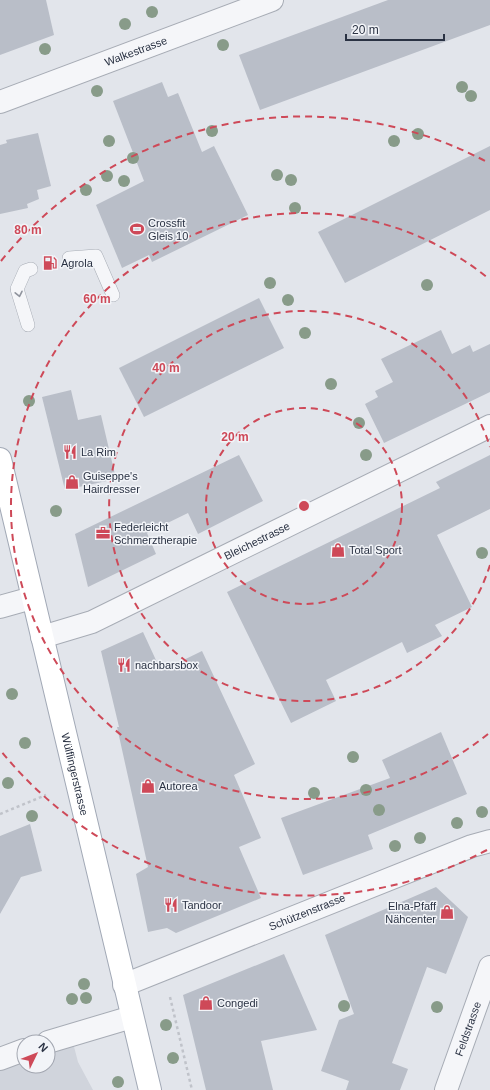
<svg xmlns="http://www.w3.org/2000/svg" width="490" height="1090" font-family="Arial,sans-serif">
  <rect width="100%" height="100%" fill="#e2e5eb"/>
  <path fill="#d0d4dc" d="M 71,1035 L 78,1062 L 93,1090 L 0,1090 L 0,1059 L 24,1050 L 24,1066 L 48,1066 L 48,1042 Z"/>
  <g fill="#b9bec8">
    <path d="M 0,0 L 46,0 L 54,35 L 0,55 Z"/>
    <path d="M 388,0 L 490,0 L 490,25 L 260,110 L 239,55 Z"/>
    <path d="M 162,82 L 168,97 L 178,93 L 202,152 L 214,146 L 248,215 L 152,262 L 149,255 L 122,268 L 96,205 L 144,181 L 113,101 Z"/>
    <path d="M 38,133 L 51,186 L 37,190 L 39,199 L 27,204 L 28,208 L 0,214 L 0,145 L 7,143 L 6,140 Z"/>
    <path d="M 490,146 L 490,210 L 345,283 L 318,232 Z"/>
    <path d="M 259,298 L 284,348 L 144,417 L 119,368 Z"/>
    <path d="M 441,330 L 452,354 L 470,345 L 473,352 L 490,344 L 490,392 L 384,443 L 365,404 L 378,397 L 375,391 L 393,382 L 381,359 Z"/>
    <path d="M 71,390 L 78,420 L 101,415 L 116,479 L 65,490 L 42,397 Z"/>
    <path d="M 239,455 L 263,501 L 198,534 L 188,513 L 147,533 L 156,554 L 88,587 L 75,534 Z"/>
    <path d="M 490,455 L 490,509 L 437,535 L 472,607 L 435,625 L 442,636 L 407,653 L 402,642 L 326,680 L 336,701 L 291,723 L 227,592 L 440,488 L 436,482 Z"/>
    <path d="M 143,632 L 161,671 L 202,651 L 255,764 L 234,775 L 261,838 L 239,847 L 261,898 L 176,933 L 167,928 L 148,932 L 136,874 L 148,867 L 117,727 L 119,727 L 101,651 Z"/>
    <path d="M 441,732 L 467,794 L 368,835 L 373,849 L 303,875 L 281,818 L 390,778 L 382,760 Z"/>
    <path d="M 30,824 L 42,871 L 21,877 L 0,914 L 0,836 Z"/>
    <path d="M 436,887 L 468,917 L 446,974 L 427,967 L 392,1063 L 408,1069 L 400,1090 L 346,1090 L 349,1081 L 321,1071 L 339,1020 L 354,1014 L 325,935 Z"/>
    <path d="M 284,954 L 317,1030 L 261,1041 L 273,1090 L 206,1090 L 183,995 Z"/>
  </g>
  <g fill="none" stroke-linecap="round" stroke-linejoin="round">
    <defs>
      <g id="service">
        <path d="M 69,258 L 96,256 L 113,295"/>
        <path d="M 28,325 L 17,289 L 25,271 L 31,269"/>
      </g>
      <g id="minor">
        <path id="s1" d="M 0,102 L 272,0"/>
        <path d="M 0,607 L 32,598"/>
        <path id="s2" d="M 42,637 L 92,622 L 490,426"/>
        <path id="s3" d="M 124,985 L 472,846 L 490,841"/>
      </g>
      <g id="tertiary">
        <path d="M 48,1042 L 132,1017"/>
        <path d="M 0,1059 L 24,1050"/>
        <path id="s4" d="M 446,1090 L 490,967"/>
      </g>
      <g id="primary">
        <path id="s5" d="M 0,459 L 150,1090"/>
      </g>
    </defs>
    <use href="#service" stroke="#a7acb5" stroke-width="14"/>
    <use href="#minor" stroke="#a7acb5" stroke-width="24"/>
    <use href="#tertiary" stroke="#a7acb5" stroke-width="24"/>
    <use href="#primary" stroke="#a2a9b6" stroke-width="24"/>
    <g stroke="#c0c3ca" stroke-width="2.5" stroke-dasharray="3 3" stroke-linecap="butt">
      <path d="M 0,814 L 46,795"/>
      <path d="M 170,997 L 192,1090"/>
    </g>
    <use href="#service" stroke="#f5f6f9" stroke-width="13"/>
    <use href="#minor" stroke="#f5f6f9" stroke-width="22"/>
    <use href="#tertiary" stroke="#f5f6f9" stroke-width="22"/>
    <use href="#primary" stroke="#fff" stroke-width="22"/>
  </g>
  <g fill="#889b89">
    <circle cx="152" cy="12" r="6"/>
    <circle cx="125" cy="24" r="6"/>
    <circle cx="223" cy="45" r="6"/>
    <circle cx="45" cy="49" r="6"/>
    <circle cx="462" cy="87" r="6"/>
    <circle cx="97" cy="91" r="6"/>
    <circle cx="471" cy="96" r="6"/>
    <circle cx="212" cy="131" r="6"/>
    <circle cx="418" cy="134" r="6"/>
    <circle cx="109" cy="141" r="6"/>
    <circle cx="394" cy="141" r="6"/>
    <circle cx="133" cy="158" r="6"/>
    <circle cx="277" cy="175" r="6"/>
    <circle cx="107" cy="176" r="6"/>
    <circle cx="291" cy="180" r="6"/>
    <circle cx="124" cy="181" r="6"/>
    <circle cx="86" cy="190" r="6"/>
    <circle cx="295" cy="208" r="6"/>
    <circle cx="270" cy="283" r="6"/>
    <circle cx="427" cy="285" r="6"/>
    <circle cx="288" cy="300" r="6"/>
    <circle cx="305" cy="333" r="6"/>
    <circle cx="331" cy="384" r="6"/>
    <circle cx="29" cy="401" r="6"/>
    <circle cx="359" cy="423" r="6"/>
    <circle cx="366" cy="455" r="6"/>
    <circle cx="56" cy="511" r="6"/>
    <circle cx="482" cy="553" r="6"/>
    <circle cx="12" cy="694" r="6"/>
    <circle cx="25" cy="743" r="6"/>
    <circle cx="353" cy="757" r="6"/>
    <circle cx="8" cy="783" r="6"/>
    <circle cx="366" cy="790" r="6"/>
    <circle cx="314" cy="793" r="6"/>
    <circle cx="379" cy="810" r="6"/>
    <circle cx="482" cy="812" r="6"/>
    <circle cx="32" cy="816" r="6"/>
    <circle cx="457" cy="823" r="6"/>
    <circle cx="420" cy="838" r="6"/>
    <circle cx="395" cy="846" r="6"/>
    <circle cx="84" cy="984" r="6"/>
    <circle cx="86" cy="998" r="6"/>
    <circle cx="72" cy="999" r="6"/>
    <circle cx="344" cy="1006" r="6"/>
    <circle cx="437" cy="1007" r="6"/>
    <circle cx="166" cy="1025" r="6"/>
    <circle cx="173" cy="1058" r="6"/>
    <circle cx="118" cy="1082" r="6"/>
  </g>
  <defs><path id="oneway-chevron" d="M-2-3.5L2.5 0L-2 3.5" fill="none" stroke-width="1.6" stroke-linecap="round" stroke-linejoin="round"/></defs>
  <use stroke="#90949e" href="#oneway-chevron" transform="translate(19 294) rotate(78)"/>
  <g fill="none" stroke="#ce4958" stroke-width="2" stroke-dasharray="7 5">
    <circle cx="304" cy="506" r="98"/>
    <path d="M490 565A195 195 0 1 1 490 447"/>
    <path d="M488 734A293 293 0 1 1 488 278"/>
    <path d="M487 850A390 390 0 0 1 1 751M1 261A390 390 0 0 1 487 162"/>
  </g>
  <defs>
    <symbol id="stadium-bare" viewBox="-9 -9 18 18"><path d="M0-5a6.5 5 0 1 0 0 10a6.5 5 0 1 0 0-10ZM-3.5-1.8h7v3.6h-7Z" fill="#ce4958" stroke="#f2f4f8" stroke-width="2.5" paint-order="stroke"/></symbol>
    <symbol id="fuel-bare" viewBox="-9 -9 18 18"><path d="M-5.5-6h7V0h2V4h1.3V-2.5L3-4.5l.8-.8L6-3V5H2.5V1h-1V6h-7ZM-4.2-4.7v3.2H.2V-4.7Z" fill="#ce4958" stroke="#f2f4f8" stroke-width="2.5" paint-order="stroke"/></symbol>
    <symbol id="restaurant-bare" viewBox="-9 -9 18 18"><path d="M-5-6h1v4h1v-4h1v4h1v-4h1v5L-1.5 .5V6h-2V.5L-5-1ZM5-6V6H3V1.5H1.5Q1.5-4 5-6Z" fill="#ce4958" stroke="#f2f4f8" stroke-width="2.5" paint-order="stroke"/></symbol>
    <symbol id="shop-bare" viewBox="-9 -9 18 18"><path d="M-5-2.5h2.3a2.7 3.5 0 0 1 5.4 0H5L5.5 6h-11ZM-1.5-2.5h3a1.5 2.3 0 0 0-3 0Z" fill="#ce4958" stroke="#f2f4f8" stroke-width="2.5" paint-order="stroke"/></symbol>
    <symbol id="office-bare" viewBox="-9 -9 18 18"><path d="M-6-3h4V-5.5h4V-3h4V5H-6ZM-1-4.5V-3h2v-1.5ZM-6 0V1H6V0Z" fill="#ce4958" stroke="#f2f4f8" stroke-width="2.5" paint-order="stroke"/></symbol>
  </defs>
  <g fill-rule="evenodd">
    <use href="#stadium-bare" x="127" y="219" width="20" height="20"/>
    <use href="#fuel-bare" x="40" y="253" width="20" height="20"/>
    <use href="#restaurant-bare" x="60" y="442" width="20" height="20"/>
    <use href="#shop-bare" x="62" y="472" width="20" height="20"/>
    <use href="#office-bare" x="93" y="523" width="20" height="20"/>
    <use href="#shop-bare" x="328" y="540" width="20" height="20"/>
    <use href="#restaurant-bare" x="114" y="655" width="20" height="20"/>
    <use href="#shop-bare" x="138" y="776" width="20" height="20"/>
    <use href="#restaurant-bare" x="161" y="895" width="20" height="20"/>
    <use href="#shop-bare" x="437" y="902" width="20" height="20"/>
    <use href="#shop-bare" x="196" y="993" width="20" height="20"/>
  </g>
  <g text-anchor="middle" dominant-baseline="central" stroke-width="3" stroke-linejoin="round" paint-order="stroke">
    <g font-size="11" fill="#2a3243" stroke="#f2f4f8">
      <text stroke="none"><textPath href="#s1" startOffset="145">Walkestrasse</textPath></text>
      <text stroke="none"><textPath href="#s2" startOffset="236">Bleichestrasse</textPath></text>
      <text stroke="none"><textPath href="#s5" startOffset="324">Wülflingerstrasse</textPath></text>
      <text stroke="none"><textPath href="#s3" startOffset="197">Schützenstrasse</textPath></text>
      <text stroke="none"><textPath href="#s4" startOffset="65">Feldstrasse</textPath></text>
    </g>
    <g font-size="11" fill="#2a3243" stroke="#f2f4f8" text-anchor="start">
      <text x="148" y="223">Crossfit<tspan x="148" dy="13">Gleis 10</tspan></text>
      <text x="61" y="263">Agrola</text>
      <text x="81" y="452">La Rim</text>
      <text x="83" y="476">Guiseppe's<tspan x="83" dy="13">Hairdresser</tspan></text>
      <text x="114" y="527">Federleicht<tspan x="114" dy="13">Schmerztherapie</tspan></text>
      <text x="349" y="550">Total Sport</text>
      <text x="135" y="665">nachbarsbox</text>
      <text x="159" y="786">Autorea</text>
      <text x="182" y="905">Tandoor</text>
      <text x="436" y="906" text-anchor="end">Elna-Pfaff<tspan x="436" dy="13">Nähcenter</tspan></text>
      <text x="217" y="1003">Congedi</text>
    </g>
  </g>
  <circle cx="304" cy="506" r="6" fill="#ce4958" stroke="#f2f4f8" stroke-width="2"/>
  <g font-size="12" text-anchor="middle" font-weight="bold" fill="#ce4958" stroke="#f2f4f8" stroke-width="3" stroke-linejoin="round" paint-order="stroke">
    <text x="28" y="234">80 m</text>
    <text x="97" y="303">60 m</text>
    <text x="166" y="372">40 m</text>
    <text x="235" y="441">20 m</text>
  </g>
  <g transform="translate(36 1054) rotate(47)"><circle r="19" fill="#f2f4f8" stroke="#a2a6b0"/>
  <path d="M0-3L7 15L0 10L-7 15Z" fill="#ce4958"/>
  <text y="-6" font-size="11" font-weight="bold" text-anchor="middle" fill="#2a3243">N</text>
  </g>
  <path d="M346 34v6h98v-6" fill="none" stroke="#2a3243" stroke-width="2"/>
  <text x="352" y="34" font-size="12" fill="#2a3243" stroke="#f2f4f8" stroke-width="3" paint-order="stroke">20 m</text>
</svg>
